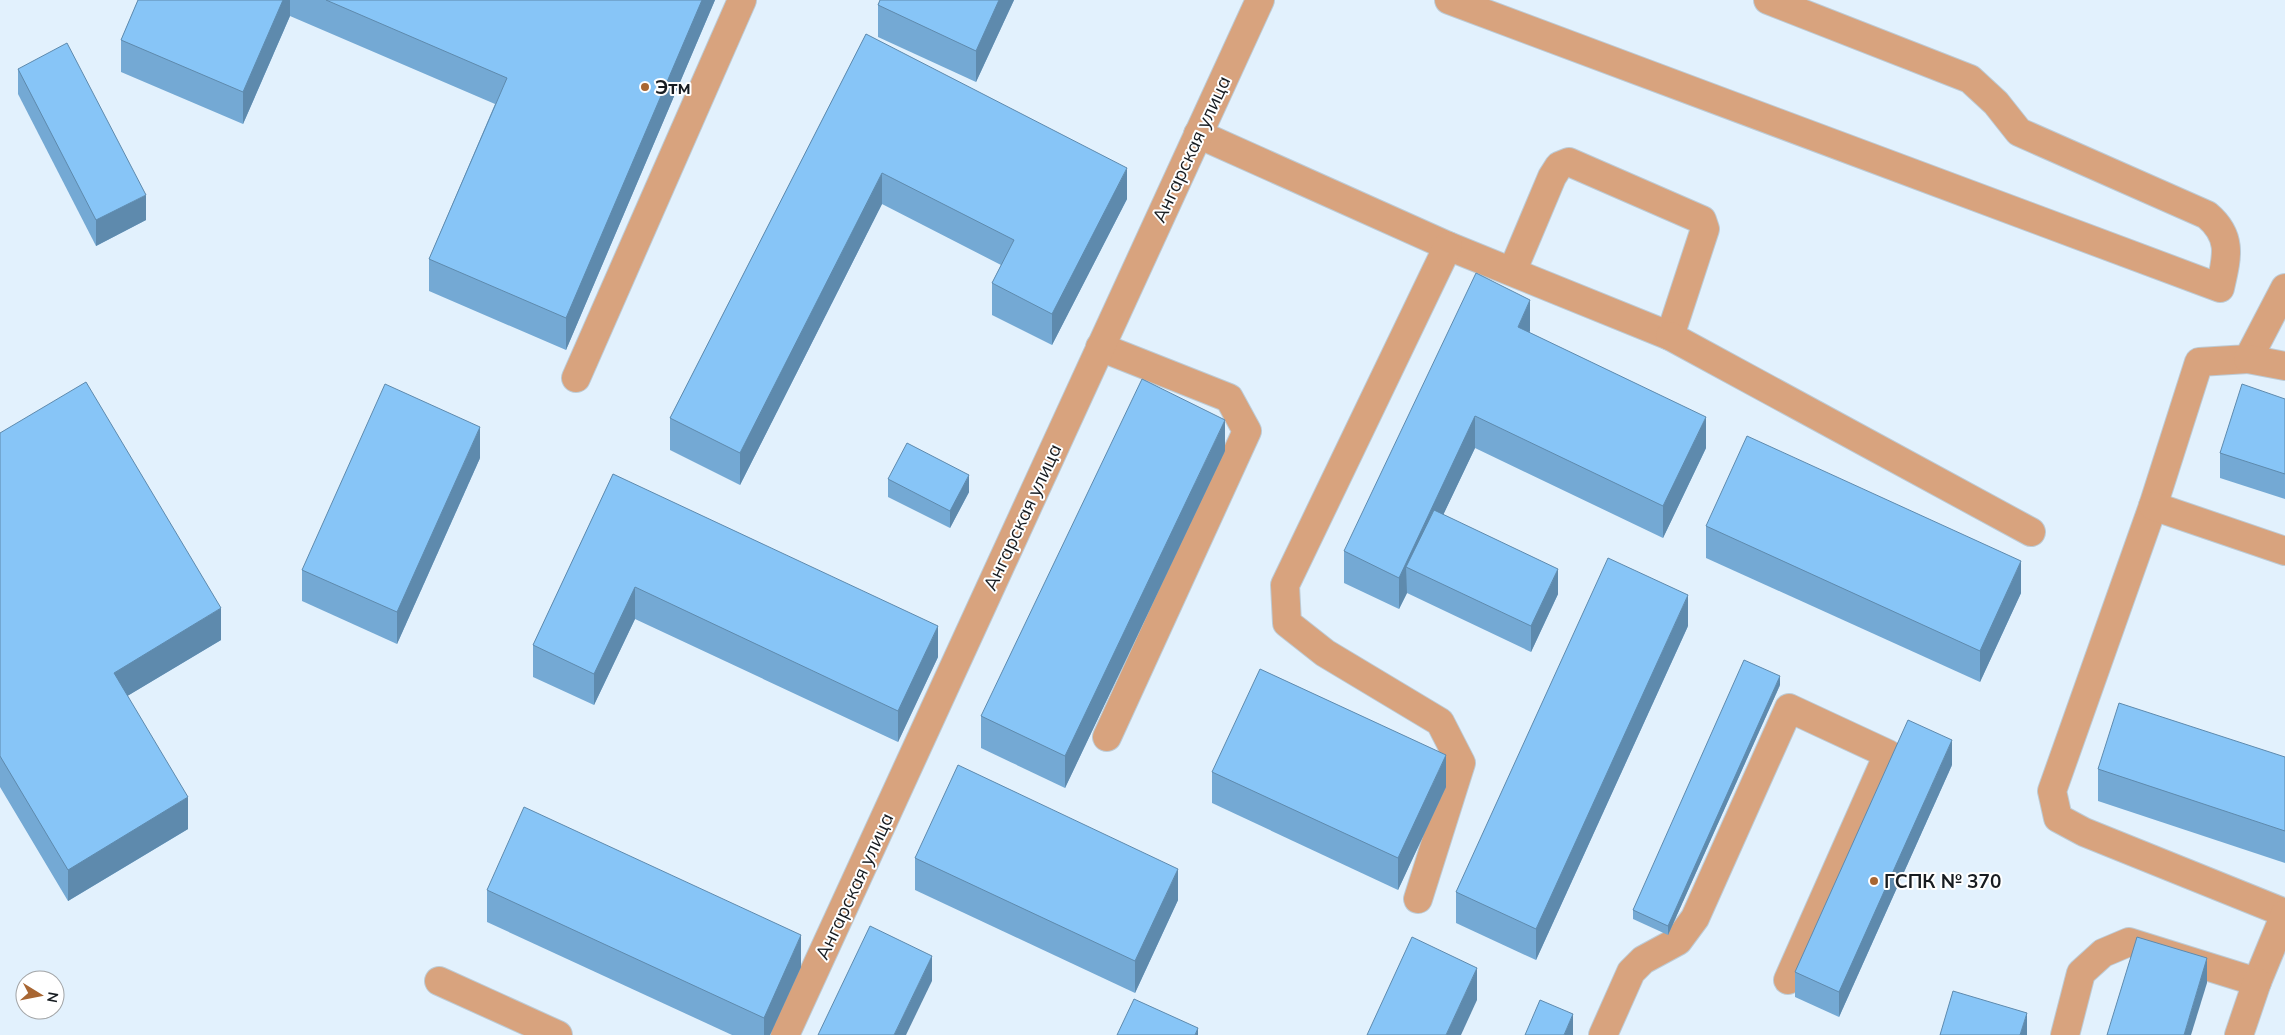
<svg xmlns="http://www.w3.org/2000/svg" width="2285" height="1035" font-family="Mulish,sans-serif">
  <rect width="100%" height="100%" fill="#e2f1fd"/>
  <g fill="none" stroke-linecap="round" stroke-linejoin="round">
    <defs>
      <g id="minor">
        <path d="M 1449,0 L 2220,288 C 2227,257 2233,237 2207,215 L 2019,132 L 1996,103 L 1970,79 L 1768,0"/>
        <path d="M 1198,134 L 1448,246 L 1670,336 L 1705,229 L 1702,220 L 1569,162 L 1559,166 L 1552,177 L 1512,272"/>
        <path d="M 2285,288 L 2248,359 L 2199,362 L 2153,506 L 2052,791 L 2058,818 L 2084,832 L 2285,913"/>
        <path d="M 1670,336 L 2031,532"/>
        <path d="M 1100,347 L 1229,398 L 1247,431 L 1107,737"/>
        <path d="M 2248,359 L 2285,366"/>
        <path d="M 576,378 L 742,0"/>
        <path d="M 2153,506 L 2285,551"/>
        <path d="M 1418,899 L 1461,763 L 1440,722 L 1325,653 L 1287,623 L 1285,585 L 1448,246"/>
        <path d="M 439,981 L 558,1035"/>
        <path d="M 785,1035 L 1260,0"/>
        <path d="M 1603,1035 L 1631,972 L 1643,960 L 1678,941 L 1695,918 L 1789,708 L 1888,754 L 1788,980"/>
        <path d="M 2065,1035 L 2081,973 L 2103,953 L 2129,942 L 2257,982 L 2285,914"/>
        <path d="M 2239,1035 L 2257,982"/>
      </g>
    </defs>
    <use href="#minor" stroke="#bdcbd5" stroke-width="30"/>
    <use href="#minor" stroke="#d8a37e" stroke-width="28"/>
  </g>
  <g fill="#74a9d4">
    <path d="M 138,0 L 715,0 L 566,350 L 429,291 L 429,259 L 495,104 L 290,16 L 243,124 L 121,72 L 121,40 Z"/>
    <path d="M 880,0 L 1014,0 L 976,82 L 878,37 L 878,5 Z"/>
    <path d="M 866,34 L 1127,199 L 1052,345 L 992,315 L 992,283 L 1001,265 L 882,204 L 740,485 L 670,450 L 670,418 Z"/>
    <path d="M 18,69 L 146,220 L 96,246 L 18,94 Z"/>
    <path d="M 1530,331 L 1530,333 L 1706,448 L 1663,538 L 1475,448 L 1443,515 L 1558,594 L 1531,652 L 1407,593 L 1399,609 L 1344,583 L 1344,551 Z"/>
    <path d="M 2285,399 L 2285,499 L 2220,478 L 2220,453 Z"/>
    <path d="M 0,433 L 221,640 L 127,696 L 188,829 L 68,901 L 0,787 Z"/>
    <path d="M 1225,451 L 1065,788 L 981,748 L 981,716 Z"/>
    <path d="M 480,458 L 397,644 L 302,601 L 302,570 Z"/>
    <path d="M 613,474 L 938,657 L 898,742 L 635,619 L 594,705 L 533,677 L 533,645 Z"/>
    <path d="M 888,479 L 969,492 L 950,528 L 888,497 Z"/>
    <path d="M 1706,526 L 2021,593 L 1980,682 L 1706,558 Z"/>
    <path d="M 1688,626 L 1536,960 L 1456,923 L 1456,892 Z"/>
    <path d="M 1780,685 L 1668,935 L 1633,919 L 1633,910 Z"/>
    <path d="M 2285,757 L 2285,863 L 2098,801 L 2098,769 Z"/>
    <path d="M 1952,765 L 1839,1017 L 1795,997 L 1795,972 Z"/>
    <path d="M 1212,772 L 1446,787 L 1398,890 L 1212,803 Z"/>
    <path d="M 915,858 L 1178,900 L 1135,993 L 915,890 Z"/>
    <path d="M 487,890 L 801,967 L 770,1035 L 732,1035 L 487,922 Z"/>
  </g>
  <g fill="#5e8aad">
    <path d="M 283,0 L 290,0 L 290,16 L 243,124 L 243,92 Z"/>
    <path d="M 702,0 L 715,0 L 566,350 L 566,318 Z"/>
    <path d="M 999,0 L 1014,0 L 976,82 L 976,51 Z"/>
    <path d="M 1127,168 L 1127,199 L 1052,345 L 1052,314 Z"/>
    <path d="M 882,173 L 882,204 L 740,485 L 740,453 Z"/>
    <path d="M 146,195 L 146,220 L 96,246 L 96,220 Z"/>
    <path d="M 1530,300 L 1530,331 L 1518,359 L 1518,327 Z"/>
    <path d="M 1475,416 L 1475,448 L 1416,572 L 1406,567 L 1407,593 L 1399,609 L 1399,578 Z"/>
    <path d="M 1706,417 L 1706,448 L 1663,538 L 1663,506 Z"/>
    <path d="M 1225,420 L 1225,451 L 1065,788 L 1065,756 Z"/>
    <path d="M 480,427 L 480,458 L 397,644 L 397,612 Z"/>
    <path d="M 969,475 L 969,492 L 950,528 L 950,511 Z"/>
    <path d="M 2021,561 L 2021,593 L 1980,682 L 1980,651 Z"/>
    <path d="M 1558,569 L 1558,594 L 1531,652 L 1531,626 Z"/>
    <path d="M 635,587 L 635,619 L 594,705 L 594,674 Z"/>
    <path d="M 1688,595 L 1688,626 L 1536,960 L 1536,929 Z"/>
    <path d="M 221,608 L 221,640 L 114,704 L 114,673 Z"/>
    <path d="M 938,626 L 938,657 L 898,742 L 898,711 Z"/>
    <path d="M 1780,676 L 1780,685 L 1668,935 L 1668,926 Z"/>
    <path d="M 1952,740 L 1952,765 L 1839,1017 L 1839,992 Z"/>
    <path d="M 1446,755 L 1446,787 L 1398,890 L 1398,858 Z"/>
    <path d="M 188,797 L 188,829 L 68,901 L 68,870 Z"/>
    <path d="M 1178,869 L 1178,900 L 1135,993 L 1135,961 Z"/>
    <path d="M 801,935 L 801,967 L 770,1035 L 764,1035 L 764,1018 Z"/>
    <path d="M 932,956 L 932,981 L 906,1035 L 894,1035 Z"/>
    <path d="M 2207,958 L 2207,983 L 2191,1035 L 2184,1035 Z"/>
    <path d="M 1477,968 L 1477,1000 L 1461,1035 L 1446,1035 Z"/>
    <path d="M 2027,1013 L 2027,1035 L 2020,1035 Z"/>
    <path d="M 1573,1014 L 1573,1035 L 1564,1035 Z"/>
    <path d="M 1198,1028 L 1198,1035 L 1195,1035 Z"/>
  </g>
  <g fill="#87c5f7" stroke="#5e8aad">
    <path d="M 138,0 L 283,0 L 243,92 L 121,40 Z"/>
    <path d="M 326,0 L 702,0 L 566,318 L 429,259 L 507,78 Z"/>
    <path d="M 880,0 L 999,0 L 976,51 L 878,5 Z"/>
    <path d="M 866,34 L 1127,168 L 1052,314 L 992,283 L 1014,240 L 882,173 L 740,453 L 670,418 Z"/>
    <path d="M 67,43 L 146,195 L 96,220 L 18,69 Z"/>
    <path d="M 1476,273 L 1530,300 L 1518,327 L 1706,417 L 1663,506 L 1475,416 L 1399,578 L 1344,551 Z"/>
    <path d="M 1142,379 L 1225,420 L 1065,756 L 981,716 Z"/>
    <path d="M 86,382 L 221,608 L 114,673 L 188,797 L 68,870 L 0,756 L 0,433 Z"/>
    <path d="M 385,384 L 480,427 L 397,612 L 302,570 Z"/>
    <path d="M 2242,384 L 2285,399 L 2285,474 L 2220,453 Z"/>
    <path d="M 1747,436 L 2021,561 L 1980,651 L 1706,526 Z"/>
    <path d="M 907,443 L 969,475 L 950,511 L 888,479 Z"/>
    <path d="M 613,474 L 938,626 L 898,711 L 635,587 L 594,674 L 533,645 Z"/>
    <path d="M 1434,510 L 1558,569 L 1531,626 L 1406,567 Z"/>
    <path d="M 1608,558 L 1688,595 L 1536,929 L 1456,892 Z"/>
    <path d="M 1744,660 L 1780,676 L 1668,926 L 1633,910 Z"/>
    <path d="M 1260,669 L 1446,755 L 1398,858 L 1212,772 Z"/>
    <path d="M 2119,703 L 2285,757 L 2285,831 L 2098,769 Z"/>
    <path d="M 1908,720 L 1952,740 L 1839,992 L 1795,972 Z"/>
    <path d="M 958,765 L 1178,869 L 1135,961 L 915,858 Z"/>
    <path d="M 524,807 L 801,935 L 764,1018 L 487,890 Z"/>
    <path d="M 870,926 L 932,956 L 894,1035 L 818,1035 Z"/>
    <path d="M 1412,937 L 1477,968 L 1446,1035 L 1367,1035 Z"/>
    <path d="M 2137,937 L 2207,958 L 2184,1035 L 2107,1035 Z"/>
    <path d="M 1953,991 L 2027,1013 L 2020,1035 L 1940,1035 Z"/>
    <path d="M 1134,999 L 1198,1028 L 1195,1035 L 1117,1035 Z"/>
    <path d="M 1540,1000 L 1573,1014 L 1564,1035 L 1525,1035 Z"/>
  </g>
  <g fill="#a86632" stroke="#fff" stroke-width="2">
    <circle cx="645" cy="87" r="5"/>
    <circle cx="1874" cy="881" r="5"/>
  </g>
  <g text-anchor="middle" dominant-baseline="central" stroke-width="4" stroke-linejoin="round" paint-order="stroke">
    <g font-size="19" font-weight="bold" fill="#171c21" stroke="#fff" text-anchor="start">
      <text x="655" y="87">Этм</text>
      <text x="1884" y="881">ГСПК № 370</text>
    </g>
    <g font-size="19" fill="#171c21" stroke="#fff">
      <text transform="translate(1191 149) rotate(-65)">Ангарская улица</text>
      <text transform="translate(1022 517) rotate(-65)">Ангарская улица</text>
      <text transform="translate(854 886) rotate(-65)">Ангарская улица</text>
    </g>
  </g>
  <g transform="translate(40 995) rotate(100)"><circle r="24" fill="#ffffff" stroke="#a2a4a6"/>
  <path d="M0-4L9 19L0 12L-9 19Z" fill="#a86632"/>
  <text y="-8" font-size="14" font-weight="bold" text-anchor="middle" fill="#171c21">N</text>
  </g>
</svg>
